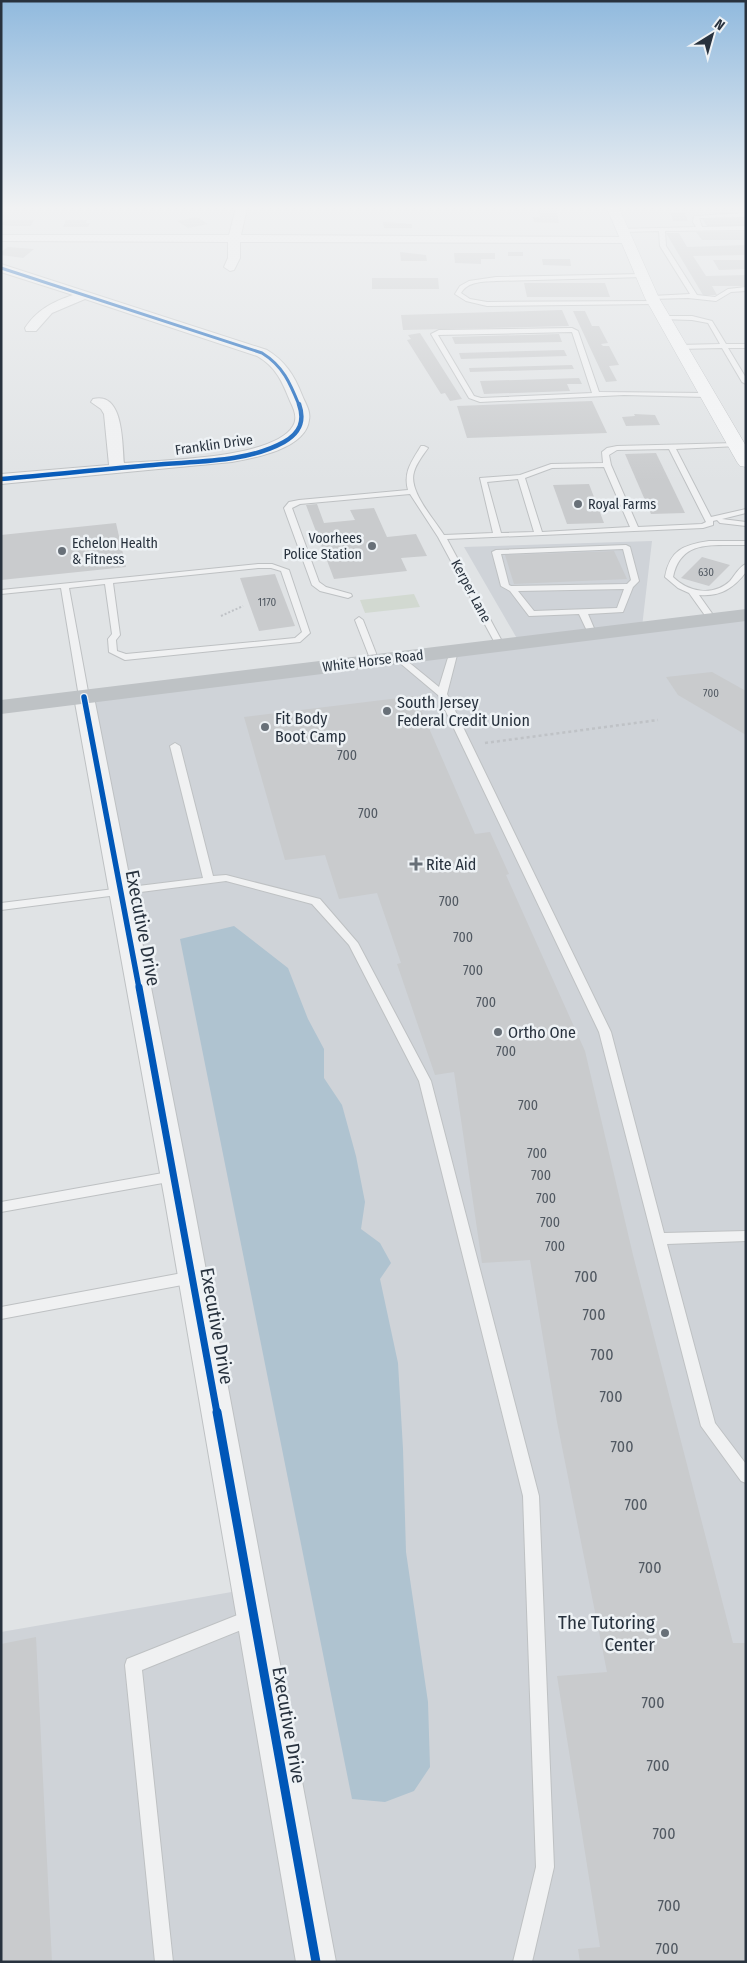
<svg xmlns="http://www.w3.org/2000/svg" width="747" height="1963" font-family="'Fira Sans Condensed',sans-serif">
  <rect width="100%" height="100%" fill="#e0e3e5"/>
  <path fill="#cfd3d8" d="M 652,541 L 642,627 L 746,615 L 746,1962 L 1,1962 L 1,1632 L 249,1589 L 84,697 L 519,642 L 464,547 Z"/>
  <path fill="#d2d9d1" d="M 414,594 L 420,607 L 365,613 L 360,600 Z"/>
  <path fill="#afc3d0" d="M 234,926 L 288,968 L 308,1019 L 324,1049 L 324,1078 L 342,1105 L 356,1156 L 365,1202 L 361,1229 L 380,1243 L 391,1263 L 380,1279 L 398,1363 L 403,1449 L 406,1552 L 428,1702 L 430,1767 L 414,1791 L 385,1802 L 352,1799 L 180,939 Z"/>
  <g fill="#c9cbcd">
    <path d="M 538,208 L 556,208 L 559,223 L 534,222 L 533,217 L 540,217 Z"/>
    <path d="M 670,212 L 685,213 L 688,221 L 673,221 Z"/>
    <path d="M 197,217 L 208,224 L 188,228 L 177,221 Z"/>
    <path d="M 746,217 L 746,226 L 707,226 L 702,218 Z"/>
    <path d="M 5,220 L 34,220 L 31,226 L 12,226 L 1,225 Z"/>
    <path d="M 66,220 L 87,220 L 86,223 L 90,223 L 88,227 L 63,227 Z"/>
    <path d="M 383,222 L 412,224 L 412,228 L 384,228 Z"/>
    <path d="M 746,231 L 746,240 L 702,240 L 696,232 Z"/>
    <path d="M 666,233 L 679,233 L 687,247 L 746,245 L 746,255 L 693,256 L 706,276 L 746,275 L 746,286 L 712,286 L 717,295 L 703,295 Z"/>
    <path d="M 8,247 L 34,249 L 23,258 L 1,255 L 1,252 Z"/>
    <path d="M 400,252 L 426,255 L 427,261 L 401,261 Z"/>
    <rect x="508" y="252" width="15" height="4"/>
    <path d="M 454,253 L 495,253 L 495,259 L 481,259 L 481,264 L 455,263 Z"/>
    <path d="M 542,259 L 570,259 L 571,266 L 543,265 Z"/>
    <path d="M 713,260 L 746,260 L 746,269 L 719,270 Z"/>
    <path d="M 372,278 L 438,278 L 439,289 L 372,289 Z"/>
    <path d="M 524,283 L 605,283 L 610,297 L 527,297 Z"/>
    <path d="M 562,310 L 569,326 L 403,330 L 401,315 Z"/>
    <path d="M 573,311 L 585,311 L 592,326 L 599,326 L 608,343 L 601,344 L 603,346 L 609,346 L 619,365 L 609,366 L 617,381 L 606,382 Z"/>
    <path d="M 420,333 L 462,399 L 450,401 L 445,393 L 441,394 L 407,340 L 411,339 L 408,335 Z"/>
    <path d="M 559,334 L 562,342 L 455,344 L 452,337 Z"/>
    <path d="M 564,350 L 567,356 L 461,359 L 459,353 Z"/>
    <path d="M 572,365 L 574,369 L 470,372 L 469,368 Z"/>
    <path d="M 579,378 L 582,384 L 567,384 L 570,391 L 484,394 L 480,381 Z"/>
    <path d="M 592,401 L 607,433 L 467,438 L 457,406 Z"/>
    <path d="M 634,414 L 655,415 L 660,425 L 626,426 L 622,417 L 635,416 Z"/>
    <path d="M 656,453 L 685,513 L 651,514 L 625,454 Z"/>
    <path d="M 589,484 L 604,523 L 567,524 L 553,485 Z"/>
    <path d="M 317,504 L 324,523 L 355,520 L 350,510 L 374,508 L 387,537 L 416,534 L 427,556 L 401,558 L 407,571 L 334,579 L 306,505 Z"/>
    <path d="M 116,523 L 126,567 L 1,580 L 1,535 Z"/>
    <path d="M 614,551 L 627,579 L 514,584 L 505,555 Z"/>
    <path d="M 702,557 L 730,565 L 709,586 L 681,578 Z"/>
    <path d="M 275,574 L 295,626 L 259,631 L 240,578 Z"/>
    <path d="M 712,672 L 746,691 L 746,735 L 678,695 L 666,677 Z"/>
    <path d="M 415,696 L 475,834 L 490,832 L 509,874 L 506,875 L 585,1051 L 633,1255 L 733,1643 L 746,1643 L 746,1962 L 580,1962 L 578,1949 L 600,1947 L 557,1676 L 607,1672 L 557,1422 L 530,1260 L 482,1263 L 454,1072 L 435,1075 L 397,964 L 401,963 L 377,893 L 339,899 L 325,855 L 285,860 L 244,717 Z"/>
    <path d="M 36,1637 L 52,1962 L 1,1962 L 1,1644 Z"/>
  </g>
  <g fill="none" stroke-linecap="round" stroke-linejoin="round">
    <defs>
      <g id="lane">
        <path d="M 746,213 L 746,217 L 699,218 L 702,227 L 746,226 L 746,230 L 665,231 L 666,246 L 697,295 L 715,297 L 728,289 L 746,287 L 746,291 L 731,292 L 716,301 L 688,298 L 650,299 L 650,297 L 652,296 L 690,294 L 660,246 L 659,231 L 623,232 L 621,229 L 696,227 L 693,222 L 694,216 Z"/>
        <path d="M 642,274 L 644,277 L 496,281 C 483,282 468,281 461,293 L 470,299 L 487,302 L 654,301 L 657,303 L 656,304 L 487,306 L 466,301 L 455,294 L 460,286 L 469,281 L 496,277 Z"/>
        <path d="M 662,316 L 692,316 L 712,321 L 726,344 L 746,344 L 746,348 L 728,348 L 746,378 L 746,384 L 742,382 L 722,348 L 679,349 L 676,347 L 679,345 L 720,344 L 708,323 L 692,320 L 660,319 L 660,317 Z"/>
        <path d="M 572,328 L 578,331 L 599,392 L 707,393 L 710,395 L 707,397 L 624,395 L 480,402 L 469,398 L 431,334 L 439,330 ZM 572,332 L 592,393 L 481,398 L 474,396 L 438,335 Z"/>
        <path d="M 736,443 L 738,444 L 738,446 L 676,449 L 711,517 L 746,509 L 746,513 L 722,519 L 746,522 L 746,526 L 720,523 L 717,520 L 713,521 L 713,525 L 703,528 L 447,539 L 504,645 L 500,648 L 496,645 L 438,537 L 410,494 L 300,504 L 292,508 L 319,582 L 326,587 L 351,594 L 352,596 L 348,598 L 320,591 L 312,585 L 284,508 L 289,502 L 299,500 L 408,490 C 403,472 412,461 421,446 L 424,446 L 428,448 C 423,455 416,464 414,472 C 408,491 434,519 444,535 L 493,533 L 480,478 L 520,475 L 551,464 L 603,463 L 602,452 L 607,448 L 617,446 ZM 669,449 L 706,522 L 702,524 L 638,527 L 611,465 L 609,455 L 617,450 ZM 604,467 L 630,527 L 542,532 L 525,478 L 552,468 ZM 518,479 L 534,532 L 501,533 L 487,482 Z"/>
        <path d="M 709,541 L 746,541 L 746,545 C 715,546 681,538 673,577 C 688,592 713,597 730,581 C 735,575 739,567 746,564 L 746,572 C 734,588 720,597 699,595 L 716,619 L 712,622 L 709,621 L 689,593 L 678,588 L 665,577 C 670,550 683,545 709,541 Z"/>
        <path d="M 626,545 L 630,547 L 639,581 L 633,587 L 623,612 L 588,614 L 596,633 L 592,636 L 588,633 L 579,614 L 529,616 L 510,591 L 501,586 L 492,552 L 496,550 ZM 623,549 L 631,580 L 627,584 L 511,586 L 509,585 L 501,554 ZM 624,589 L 617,608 L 534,611 L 518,591 Z"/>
        <path d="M 258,564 L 272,564 L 289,570 L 310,633 L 300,642 L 125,660 L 109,652 L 108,639 L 112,634 L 105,584 L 69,588 L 89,697 L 84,700 L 79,697 L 61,588 L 1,594 L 1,590 ZM 258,568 L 271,568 L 281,571 L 302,632 L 295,638 L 126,654 L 117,651 L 116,640 L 120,635 L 113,583 Z"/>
        <path d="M 359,617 L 363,620 L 379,661 L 378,663 L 372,663 L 371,661 L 355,620 Z"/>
        <path d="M 454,648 L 458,651 L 447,694 L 611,1032 L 664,1233 L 746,1231 L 746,1241 L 667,1244 L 715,1423 L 746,1464 L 746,1483 L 741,1481 L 701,1426 L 599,1032 L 438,695 L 394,658 L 398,655 L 401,656 L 439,687 L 450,651 Z"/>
        <path d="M 175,743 L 180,746 L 213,876 L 226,875 L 320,899 L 358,943 L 431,1081 L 539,1496 L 554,1867 L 532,1962 L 513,1962 L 536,1867 L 523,1496 L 419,1081 L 349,945 L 312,904 L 226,881 L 1,910 L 1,903 L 203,878 L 170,746 Z"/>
        <path d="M 174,1171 L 179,1172 L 180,1176 L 179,1180 L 174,1181 L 1,1212 L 1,1202 Z"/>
        <path d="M 193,1271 L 198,1273 L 200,1277 L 198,1281 L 193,1283 L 1,1319 L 1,1307 Z"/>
        <path d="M 250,1610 L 256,1612 L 258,1618 L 256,1624 L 142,1670 L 173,1962 L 155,1962 L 125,1665 L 127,1659 Z"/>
      </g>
      <g id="street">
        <path d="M 236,208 L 247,208 L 241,235 L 626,237 L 632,240 L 626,243 L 240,242 L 240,258 L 234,270 L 230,271 L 224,267 L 228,258 L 228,242 L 1,241 L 1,235 L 229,235 Z"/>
        <path d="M 1,264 L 267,350 C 285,361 294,375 302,395 C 305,403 311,411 309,420 C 306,449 254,458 232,462 L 1,484 L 1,474 L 109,465 L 104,414 L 101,409 L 91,402 L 93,399 C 124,391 122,444 124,463 C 160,460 274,459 293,426 C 298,418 294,409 290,401 C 282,381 276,367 257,356 L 85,299 L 52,313 L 36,331 L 26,331 L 25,328 C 37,310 52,302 73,295 L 1,272 Z"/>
        <path d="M 84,691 L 91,693 L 94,697 L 193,1201 L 336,1962 L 296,1962 L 165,1201 L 74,697 L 77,693 Z"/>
      </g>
      <path id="primary" d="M 607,208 L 619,208 L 659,298 L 746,446 L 746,467 L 740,466 L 737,462 L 645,298 Z"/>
    </defs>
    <use href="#lane" stroke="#bec1c3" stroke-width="2"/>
    <use href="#street" stroke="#bec1c3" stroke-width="2"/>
    <use href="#primary" stroke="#bdc0c3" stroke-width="1"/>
    <path stroke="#bfc2c6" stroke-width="2" stroke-dasharray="2 2" stroke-linecap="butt" d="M 221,616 L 243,606"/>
    <path stroke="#bfc2c6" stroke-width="2.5" stroke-dasharray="3 3" stroke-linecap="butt" d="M 485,743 L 658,720"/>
    <use href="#lane" fill="#f0f1f2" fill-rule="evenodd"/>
    <use href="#street" fill="#f0f1f2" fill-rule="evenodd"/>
    <path fill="#bec2c5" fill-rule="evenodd" d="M 746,609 L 746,621 L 1,714 L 1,700 Z"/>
    <use href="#primary" fill="#f4f5f6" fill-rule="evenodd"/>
    <defs>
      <path id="cycleway-far4" d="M 1,268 L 262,353 C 283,366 290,383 299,405"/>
      <path id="cycleway-far3" d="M 1,479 C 52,475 102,469 153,465 C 195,461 246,463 284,442 C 300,433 305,421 299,404"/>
      <path id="cycleway-far2" d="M 84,697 L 139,988"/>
      <path id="cycleway-far1" d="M 139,987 L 217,1413"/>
      <path id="cycleway" d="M 217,1412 L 316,1962"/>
    </defs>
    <use href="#cycleway-far4" stroke="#eef2f5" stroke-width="5"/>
    <use href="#cycleway-far3" stroke="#eef2f5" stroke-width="6"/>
    <use href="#cycleway-far2" stroke="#eef2f5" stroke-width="8"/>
    <use href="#cycleway-far1" stroke="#eef2f5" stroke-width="10"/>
    <use href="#cycleway" stroke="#eef2f5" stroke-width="12"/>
    <use href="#cycleway-far4" stroke="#0057b8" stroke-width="3"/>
    <use href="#cycleway-far3" stroke="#0057b8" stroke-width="4.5"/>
    <use href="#cycleway-far2" stroke="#0057b8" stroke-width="5.5"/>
    <use href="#cycleway-far1" stroke="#0057b8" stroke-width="7"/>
    <use href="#cycleway" stroke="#0057b8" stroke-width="9"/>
  </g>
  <linearGradient id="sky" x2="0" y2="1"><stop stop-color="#91bade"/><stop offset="0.43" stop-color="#f1f2f3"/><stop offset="1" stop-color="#f1f2f3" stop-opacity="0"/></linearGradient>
  <rect width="747" height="483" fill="url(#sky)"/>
  <g fill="#687078" stroke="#eef2f5" stroke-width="2">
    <circle cx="578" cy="504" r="5"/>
    <circle cx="372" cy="546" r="5"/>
    <circle cx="62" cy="551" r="5"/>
    <circle cx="387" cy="711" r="5"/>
    <circle cx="265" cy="727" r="5"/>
    <path d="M413.5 856.5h5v5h5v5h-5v5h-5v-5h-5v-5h5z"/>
    <circle cx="498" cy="1032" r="5"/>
    <circle cx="665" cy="1633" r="5"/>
  </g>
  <g text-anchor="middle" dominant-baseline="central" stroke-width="5" stroke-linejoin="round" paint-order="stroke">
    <g font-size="11" fill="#515962">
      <text x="706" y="572">630</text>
      <text x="267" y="602">1170</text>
      <text x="711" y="693">700</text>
    </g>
    <g font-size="14" fill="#28323e" stroke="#eef2f5">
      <text transform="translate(214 445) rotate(-8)">Franklin Drive</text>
      <text transform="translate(471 591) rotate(62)">Kerper Lane</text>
      <text transform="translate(373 661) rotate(-7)">White Horse Road</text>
    </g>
    <g font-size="14" fill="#28323e" stroke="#eef2f5" text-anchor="start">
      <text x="588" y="504">Royal Farms</text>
      <text x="362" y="538" text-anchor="end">Voorhees<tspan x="362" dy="16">Police Station</tspan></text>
      <text x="72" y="543">Echelon Health<tspan x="72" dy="16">&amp; Fitness</tspan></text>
    </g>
    <g font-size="14" fill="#515962">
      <text x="347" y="755">700</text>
      <text x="368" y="813">700</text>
      <text x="449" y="901">700</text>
      <text x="463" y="937">700</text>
      <text x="473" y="970">700</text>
      <text x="486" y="1002">700</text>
      <text x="506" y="1051">700</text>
      <text x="528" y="1105">700</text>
      <text x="537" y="1153">700</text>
      <text x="541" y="1175">700</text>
      <text x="546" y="1198">700</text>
      <text x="550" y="1222">700</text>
      <text x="555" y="1246">700</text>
    </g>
    <g font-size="16" fill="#28323e" stroke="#eef2f5" text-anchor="start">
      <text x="397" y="702">South Jersey<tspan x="397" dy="18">Federal Credit Union</tspan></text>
      <text x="275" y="718">Fit Body<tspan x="275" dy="18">Boot Camp</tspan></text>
      <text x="426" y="864">Rite Aid</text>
      <text x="508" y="1032">Ortho One</text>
    </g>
    <g font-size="16" fill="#515962">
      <text x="586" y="1276">700</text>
      <text x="594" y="1314">700</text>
      <text x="602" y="1354">700</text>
      <text x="611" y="1396">700</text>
      <text x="622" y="1446">700</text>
      <text x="636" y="1504">700</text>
      <text x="650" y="1567">700</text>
      <text x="653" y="1702">700</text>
      <text x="658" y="1765">700</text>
      <text x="664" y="1833">700</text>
      <text x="669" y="1905">700</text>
      <text x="667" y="1948">700</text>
    </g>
    <g font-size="19" fill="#28323e" stroke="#eef2f5">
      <text transform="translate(143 928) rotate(79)">Executive Drive</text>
      <text transform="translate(217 1326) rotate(80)">Executive Drive</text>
      <text transform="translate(289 1725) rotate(80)">Executive Drive</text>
    </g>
    <g font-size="19" fill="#28323e" stroke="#eef2f5" text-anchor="end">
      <text x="655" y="1622">The Tutoring<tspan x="655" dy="22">Center</tspan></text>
    </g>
  </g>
  <rect width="747" height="1963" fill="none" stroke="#28323e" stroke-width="5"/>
  <g transform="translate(712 35) rotate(37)" stroke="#eef2f5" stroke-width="4" paint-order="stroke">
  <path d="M0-4L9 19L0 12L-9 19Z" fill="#28323e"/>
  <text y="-8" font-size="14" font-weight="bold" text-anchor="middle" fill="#28323e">N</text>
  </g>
</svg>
